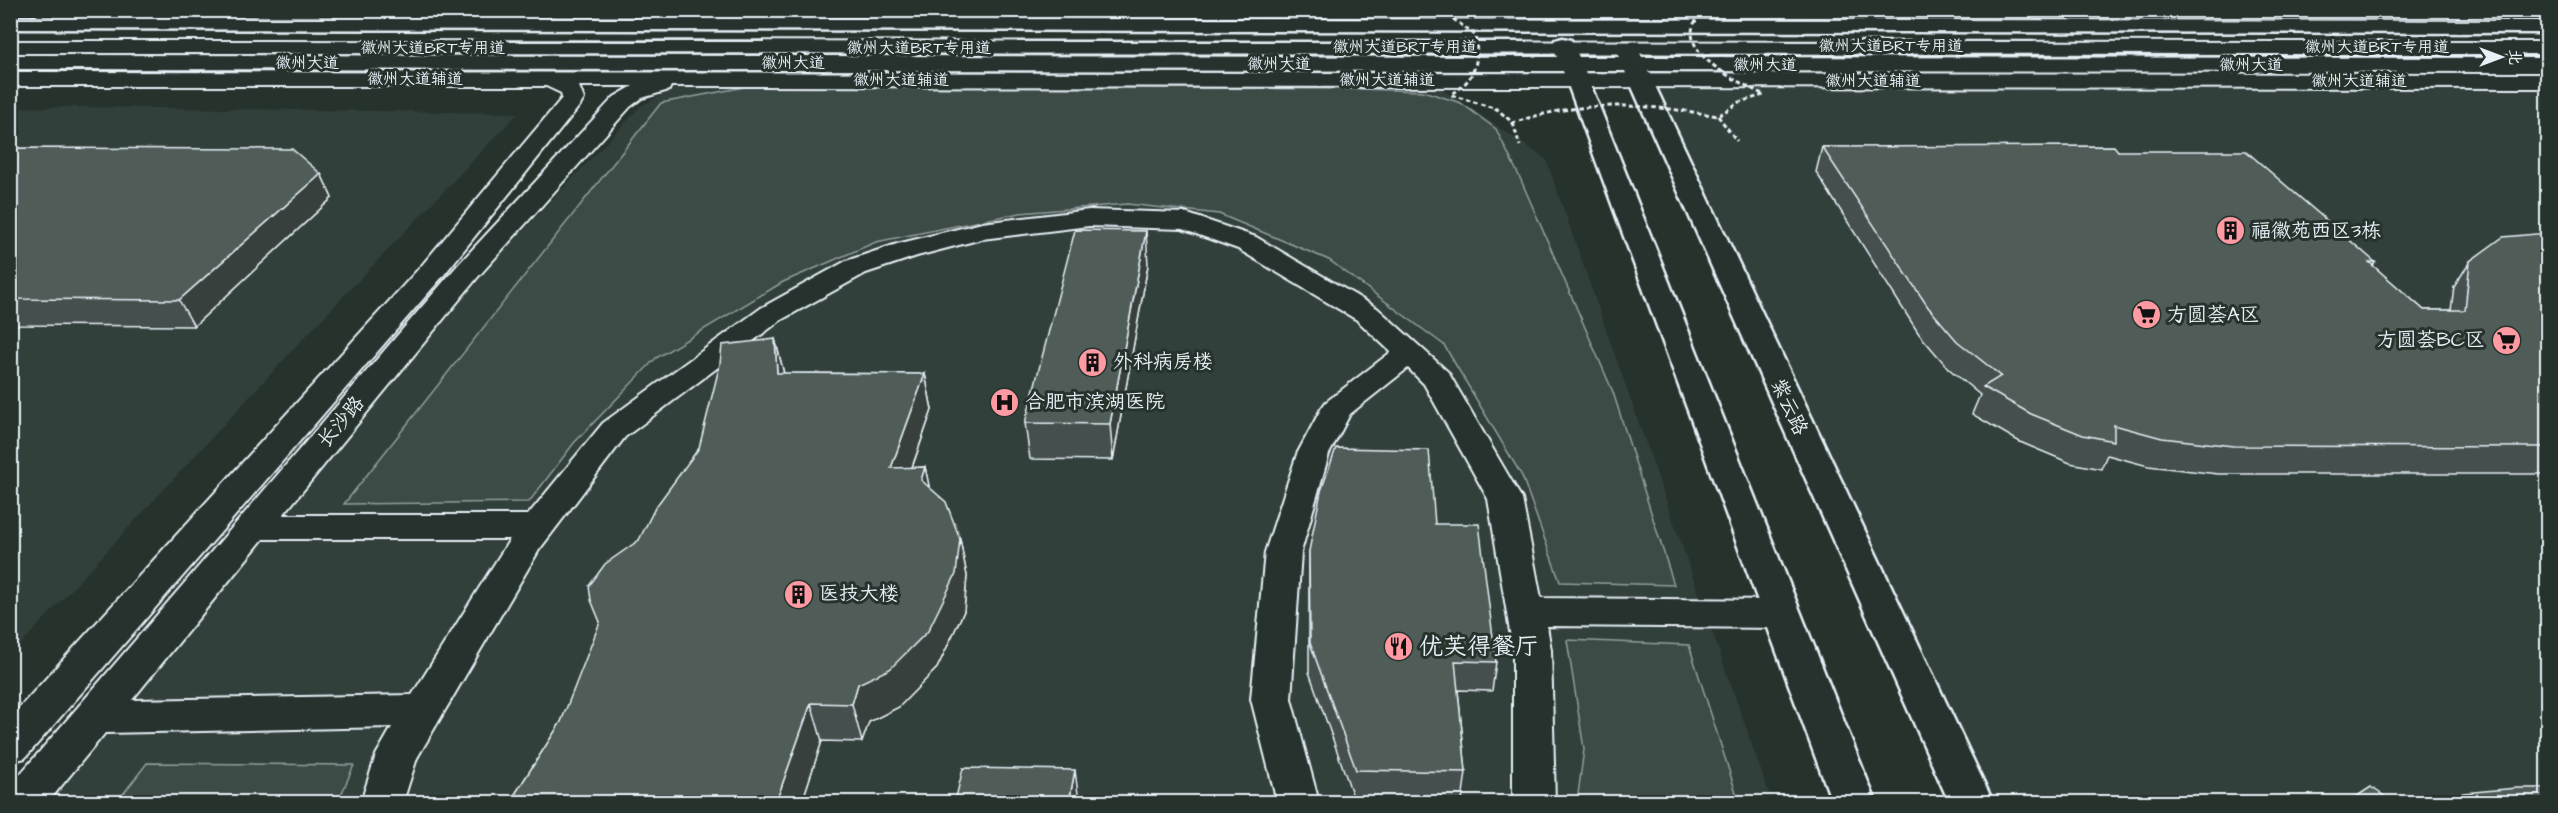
<svg xmlns="http://www.w3.org/2000/svg" width="2558" height="813" font-family="'Architects Daughter','LXGW WenKai TC',sans-serif">
  <rect width="100%" height="100%" fill="#26332d"/>
  <filter id="ink" filterUnits="userSpaceOnUse"><feTurbulence type="fractalNoise" baseFrequency=".0167" numOctaves="2"/><feDisplacementMap in="SourceGraphic" scale="12" xChannelSelector="R" yChannelSelector="G"/><feConvolveMatrix kernelMatrix="1 2 1 2 8 2 1 2 1" color-interpolation-filters="sRGB"/></filter>
  <g filter="url(#ink)">
    <g fill="#333f3a">
      <path d="M 1640,80 L 2547,81 L 2547,802 L 1971,802 Z"/>
      <path d="M 704,84 L 1440,88 L 1546,159 L 1772,802 L 45,802 L 477,279 L 641,106 L 677,87 Z"/>
      <path d="M 80,107 L 518,113 L 301,341 L 11,655 L 10,108 Z"/>
    </g>
    <g fill="#3e4b47" stroke="#939ea0" stroke-width="1.5">
      <path d="M 750,86 L 1358,89 L 1423,91 L 1461,103 L 1496,129 L 1521,180 L 1613,392 L 1674,585 L 1560,582 L 1522,476 L 1444,345 L 1329,260 L 1219,214 L 1127,204 L 1020,213 L 876,242 L 783,282 L 656,358 L 574,443 L 529,502 L 344,504 L 661,103 Z"/>
      <path d="M 1567,640 L 1689,645 L 1739,802 L 1577,802 L 1584,749 Z"/>
      <path d="M 147,763 L 354,765 L 338,802 L 117,802 Z"/>
    </g>
    <g fill="none" stroke-linecap="round" stroke-linejoin="round">
      <defs>
        <g id="minor">
          <path d="M 28,10 L 2548,10 L 2548,19 L 38,16 Z"/>
          <path d="M 10,41 L 2548,42 L 2548,54 L 10,53 Z"/>
          <path d="M 10,72 L 2548,74 L 2548,88 L 671,86 L 669,90 L 642,98 L 630,107 L 477,278 L 283,515 L 528,515 L 603,423 L 761,308 L 846,261 L 897,244 L 982,223 L 1089,210 L 1185,213 L 1256,237 L 1377,308 L 1448,372 L 1522,499 L 1541,598 L 1782,600 L 1795,604 L 1801,614 L 1795,624 L 1782,628 L 1547,626 L 1551,650 L 1555,802 L 1513,802 L 1513,650 L 1488,499 L 1424,384 L 1408,368 L 1350,414 L 1329,454 L 1301,552 L 1291,699 L 1319,802 L 1277,802 L 1251,699 L 1265,552 L 1297,454 L 1321,409 L 1326,402 L 1391,352 L 1357,320 L 1238,249 L 1182,229 L 1089,226 L 982,239 L 917,256 L 866,273 L 781,320 L 625,437 L 539,550 L 417,758 L 403,802 L 361,802 L 376,755 L 392,727 L 105,733 L 48,802 L 10,802 L 10,786 L 457,266 L 614,97 L 633,86 L 579,86 L 584,99 L 581,104 L 443,276 L 25,758 L 10,762 L 10,718 L 423,264 L 562,98 L 561,93 L 546,86 L 10,86 ZM 263,539 L 510,539 L 412,695 L 132,700 Z"/>
        </g>
        <g id="major">
          <path d="M 10,17 L 2548,21 L 2548,33 L 10,29 Z"/>
          <path d="M 1563,38 L 1571,40 L 1579,57 L 1619,57 L 1615,47 L 1618,42 L 1634,42 L 1642,57 L 2548,58 L 2548,72 L 1648,71 L 1993,802 L 1949,802 L 1625,71 L 1585,71 L 1876,802 L 1832,802 L 1563,71 L 10,69 L 10,55 L 1557,57 L 1552,45 L 1555,40 Z"/>
        </g>
      </defs>
      <use href="#minor" stroke="#e8f1f8" stroke-width="4"/>
      <use href="#major" stroke="#e8f1f8" stroke-width="5"/>
      <g stroke="#e8f1f8" stroke-width="3" stroke-dasharray="4.5 3" stroke-linecap="butt">
        <path d="M 1718,116 L 1737,141"/>
        <path d="M 1513,123 L 1520,146"/>
      </g>
      <use href="#minor" fill="#26332d" fill-rule="evenodd"/>
      <use href="#major" fill="#26332d" fill-rule="evenodd"/>
      <path stroke="#e8f1f8" stroke-width="3" stroke-dasharray="4.5 3" stroke-linecap="butt" d="M 1441,10 L 1475,35 C 1480,63 1475,79 1451,95 L 1497,109 L 1513,123 C 1581,99 1648,104 1718,116 L 1739,102 L 1764,95 C 1742,83 1684,58 1693,26 C 1695,20 1701,15 1704,10"/>
    </g>
    <g fill="#454f4d" stroke="#e8f1f8" stroke-width="1.5">
      <path d="M 1822,147 L 2118,151 L 2375,262 L 2373,266 L 2424,310 L 2451,310 L 2454,287 L 2470,261 L 2547,233 L 2547,474 L 2218,474 L 2148,466 L 2107,455 L 2101,469 L 2070,463 L 2020,442 L 1972,414 L 1980,395 L 1948,368 L 1919,334 L 1816,172 Z"/>
      <path d="M 11,148 L 321,174 L 332,198 L 194,326 L 10,325 Z"/>
      <path d="M 1148,265 L 1113,460 L 1030,459 L 1025,423 Z"/>
      <path d="M 775,339 L 784,373 L 925,374 L 932,410 L 912,468 L 925,467 L 929,487 L 960,539 L 967,576 L 964,611 L 937,668 L 899,707 L 869,722 L 862,742 L 822,741 L 802,802 L 510,802 L 561,722 L 639,540 L 699,448 Z"/>
      <path d="M 1435,524 L 1496,662 L 1492,691 L 1458,690 L 1466,772 L 1462,801 L 1354,799 L 1309,672 L 1309,551 Z"/>
    </g>
    <g fill="#38403e" stroke="#e8f1f8" stroke-width="1.5">
      <path d="M 321,174 L 332,198 L 194,326 L 179,300 Z"/>
      <path d="M 1146,231 L 1148,265 L 1113,460 L 1110,424 Z"/>
      <path d="M 775,339 L 784,374 L 777,373 Z"/>
      <path d="M 925,374 L 932,410 L 899,504 L 891,468 Z"/>
      <path d="M 925,467 L 933,504 L 921,480 Z"/>
      <path d="M 960,539 L 967,576 L 964,611 L 937,668 L 899,707 L 869,722 L 862,742 L 852,704 L 858,684 Z"/>
      <path d="M 811,703 L 822,741 L 802,802 L 776,802 Z"/>
      <path d="M 1075,770 L 1079,802 L 1069,802 Z"/>
    </g>
    <g fill="#505c59" stroke="#e8f1f8" stroke-width="1.5">
      <path d="M 2114,146 L 2118,151 L 2246,151 L 2375,262 L 2369,262 L 2424,310 L 2465,310 L 2470,261 L 2503,237 L 2547,233 L 2547,447 L 2233,446 L 2162,438 L 2114,425 L 2114,441 L 2083,435 L 2031,414 L 1983,387 L 2001,376 L 1957,341 L 1928,307 L 1822,147 Z"/>
      <path d="M 10,148 L 292,149 L 321,174 L 179,300 L 10,299 Z"/>
      <path d="M 1075,230 L 1146,231 L 1110,424 L 1025,423 Z"/>
      <path d="M 775,339 L 777,373 L 925,374 L 891,468 L 925,467 L 921,480 L 946,502 L 960,539 L 956,574 L 928,631 L 890,669 L 858,684 L 852,704 L 811,703 L 776,802 L 510,802 L 561,722 L 600,622 L 591,600 L 589,586 L 605,564 L 639,540 L 655,508 L 699,448 L 720,364 L 722,345 Z"/>
      <path d="M 1336,448 L 1429,450 L 1435,524 L 1479,524 L 1496,662 L 1455,661 L 1466,772 L 1356,770 L 1310,643 L 1309,551 L 1321,491 Z"/>
      <path d="M 963,768 L 1075,770 L 1069,802 L 955,802 Z"/>
      <path d="M 2371,787 L 2393,802 L 2348,802 Z"/>
      <path d="M 2517,788 L 2547,788 L 2547,802 L 2448,802 L 2463,793 Z"/>
    </g>
  </g>
  <defs>
    <symbol id="building-disc" viewBox="-11 -11 22 22"><circle r="9.5" fill="#ff9aa2" stroke="#26332d"/><path d="M-4-6H4V6H1V3H-1V6H-4ZM-2.5-4.3h1.7v1.8h-1.7ZM.8-4.3h1.7v1.8H.8ZM-2.5-1h1.7V.8h-1.7ZM.8-1h1.7V.8H.8Z" fill="#111"/></symbol>
    <symbol id="supermarket-disc" viewBox="-11 -11 22 22"><circle r="9.5" fill="#ff9aa2" stroke="#26332d"/><path d="M-6-5.5h2.5l.6 2H6L4.5 2H-2.5L-4.4-4H-6ZM-1.5 3.2a1.3 1.3 0 1 0 .1 0ZM3 3.2a1.3 1.3 0 1 0 .1 0Z" fill="#111"/></symbol>
    <symbol id="hospital-disc" viewBox="-11 -11 22 22"><circle r="9.5" fill="#ff9aa2" stroke="#26332d"/><path d="M-5-5h3v3.5h4V-5h3V5h-3V1.5h-4V5h-3Z" fill="#111"/></symbol>
    <symbol id="restaurant-disc" viewBox="-11 -11 22 22"><circle r="9.5" fill="#ff9aa2" stroke="#26332d"/><path d="M-5-6h1v4h1v-4h1v4h1v-4h1v5L-1.5 .5V6h-2V.5L-5-1ZM5-6V6H3V1.5H1.5Q1.5-4 5-6Z" fill="#111"/></symbol>
  </defs>
  <g fill-rule="evenodd">
    <use href="#building-disc" x="2214" y="214" width="33" height="33"/>
    <use href="#supermarket-disc" x="2130" y="298" width="33" height="33"/>
    <use href="#supermarket-disc" x="2490" y="324" width="33" height="33"/>
    <use href="#building-disc" x="1076" y="346" width="33" height="33"/>
    <use href="#hospital-disc" x="988" y="386" width="33" height="33"/>
    <use href="#building-disc" x="782" y="578" width="33" height="33"/>
    <use href="#restaurant-disc" x="1382" y="630" width="33" height="33"/>
  </g>
  <g text-anchor="middle" dominant-baseline="central" stroke-width="6" stroke-linejoin="round" paint-order="stroke">
    <g font-size="16" fill="#e8f1f8" stroke="#26332d">
      <text x="1891" y="46">徽州大道BRT专用道</text>
      <text x="1405" y="47">徽州大道BRT专用道</text>
      <text x="2377" y="47">徽州大道BRT专用道</text>
      <text x="433" y="48">徽州大道BRT专用道</text>
      <text x="919" y="48">徽州大道BRT专用道</text>
      <text x="307" y="63">徽州大道</text>
      <text x="793" y="63">徽州大道</text>
      <text x="1279" y="64">徽州大道</text>
      <text x="1765" y="65">徽州大道</text>
      <text x="2251" y="65">徽州大道</text>
      <text x="415" y="79">徽州大道辅道</text>
      <text x="901" y="80">徽州大道辅道</text>
      <text x="1387" y="80">徽州大道辅道</text>
      <text x="1873" y="81">徽州大道辅道</text>
      <text x="2359" y="81">徽州大道辅道</text>
    </g>
    <g font-size="20" fill="#e8f1f8" stroke="#26332d" text-anchor="start">
      <text x="2251" y="231">福徽苑西区3栋</text>
      <text x="2167" y="315">方圆荟A区</text>
      <text x="2485" y="340" text-anchor="end">方圆荟BC区</text>
      <text x="1113" y="362">外科病房楼</text>
      <text x="1025" y="402">合肥市滨湖医院</text>
      <text x="819" y="594">医技大楼</text>
    </g>
    <g font-size="20" fill="#e8f1f8" stroke="#26332d">
      <text transform="translate(1789 407) rotate(65)">紫云路</text>
      <text transform="translate(341 422) rotate(-50)">长沙路</text>
    </g>
    <g font-size="24" fill="#e8f1f8" stroke="#26332d" text-anchor="start">
      <text x="1419" y="647">优芙得餐厅</text>
    </g>
  </g>
  <rect width="2558" height="813" fill="none" stroke="#26332d" stroke-width="36"/>
  <rect x="18" y="18" width="2522" height="777" fill="none" stroke="#e8f1f8" stroke-width="2" filter="url(#ink)"/>
  <g transform="translate(2501 57) rotate(90)" stroke="#26332d" stroke-width="4.5" paint-order="stroke">
  <path d="M0-4.5L10 22L0 15L-10 22Z" fill="#e8f1f8"/>
  <text y="-9" font-size="16" font-weight="bold" text-anchor="middle" fill="#e8f1f8">北</text>
  </g>
</svg>
